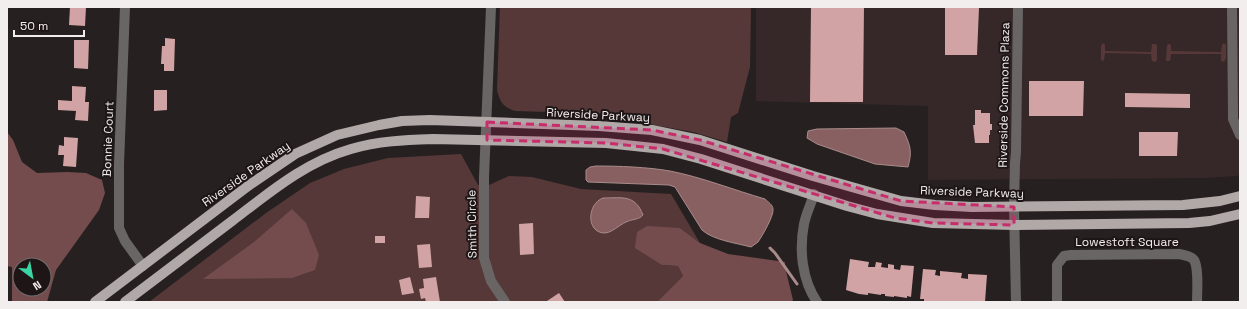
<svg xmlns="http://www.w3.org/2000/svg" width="1247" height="309" font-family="'Space Grotesk',sans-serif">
  <rect width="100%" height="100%" fill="#272020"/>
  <path fill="#362828" d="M 756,7 L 1240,7 L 1240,174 L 1237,176 L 1206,178 L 928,180 L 928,106 L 756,101 Z"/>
  <g fill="#563839">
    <path d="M 500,7 L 751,7 L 750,67 L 738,113 L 731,117 L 727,142 L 693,132 L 654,125 L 614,114 L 515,111 C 503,107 500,102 497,90 Z"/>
    <path d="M 1103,43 L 1105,45 L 1105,51 L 1151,52 L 1152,44 L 1156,44 L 1157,46 L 1157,60 L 1155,62 L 1152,61 L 1151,54 L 1105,53 L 1104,60 L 1102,61 L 1101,59 L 1101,46 Z"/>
    <path d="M 1224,43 L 1226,45 L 1226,58 L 1224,62 L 1221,61 L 1221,54 L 1171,54 L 1170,61 L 1167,61 L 1166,60 L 1167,46 L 1168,44 L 1169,44 L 1171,45 L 1171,51 L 1221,52 L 1222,45 Z"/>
    <path d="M 461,154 L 478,185 L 489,185 L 509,176 L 532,177 L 581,189 L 671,194 L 700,243 L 680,228 L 662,265 L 678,266 L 683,276 L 657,302 L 149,302 L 266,213 L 310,183 L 344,169 L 388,158 Z"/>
  </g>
  <g fill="#744c4d" fill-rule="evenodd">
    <path d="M 7,132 L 13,140 L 22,162 L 37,173 L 67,172 L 86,173 L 102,180 L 105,193 L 99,210 L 56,270 L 47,302 L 12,302 L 12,267 L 7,266 ZM 20,265 L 44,265 L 44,289 L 20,289 Z"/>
    <path d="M 292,209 L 306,223 L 319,255 L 315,270 L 292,278 L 203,279 L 254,242 Z"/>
    <path d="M 647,226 L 680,228 L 700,243 L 728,254 L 785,262 L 785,267 L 793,300 L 791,302 L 657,302 L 683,276 L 678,266 L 662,265 L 635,248 L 637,232 Z"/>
  </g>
  <g fill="#896061" stroke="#a98b8b">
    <path d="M 896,128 L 904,132 C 911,147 912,152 908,167 L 875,164 L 817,144 L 807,138 L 808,131 L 817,129 Z"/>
    <path d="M 596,166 C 619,166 647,167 670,171 C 701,177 734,190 765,199 C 768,202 773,205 773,209 C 774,216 762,236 758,242 L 751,247 C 736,243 713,240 702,230 L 675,187 L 669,185 L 588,182 L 586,180 L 586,170 L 590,167 Z"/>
    <path d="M 603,198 C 622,198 635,194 643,215 C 639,220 632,219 626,222 C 619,225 612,233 604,233 C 586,232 587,204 603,198 Z"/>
  </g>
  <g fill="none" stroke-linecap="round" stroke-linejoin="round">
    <path stroke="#a98b8b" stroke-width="3" d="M 770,248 L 775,253 L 797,284"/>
  </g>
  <g fill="#d1a3a4">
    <path d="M 70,7 L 86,7 L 85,26 L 69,25 Z"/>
    <path d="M 811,7 L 864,7 L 863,102 L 810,102 Z"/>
    <path d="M 945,7 L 979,8 L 977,55 L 945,55 Z"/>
    <path d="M 165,38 L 175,39 L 174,71 L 164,71 L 164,64 L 161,64 L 162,46 L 165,46 Z"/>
    <path d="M 74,40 L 89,40 L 88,69 L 74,68 Z"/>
    <path d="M 1029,81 L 1084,81 L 1083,116 L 1029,116 Z"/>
    <path d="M 72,86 L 86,87 L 85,102 L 89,102 L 88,121 L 75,120 L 76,111 L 58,110 L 58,100 L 72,101 Z"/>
    <path d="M 154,90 L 167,90 L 167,110 L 154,111 Z"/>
    <path d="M 1125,93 L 1190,94 L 1190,108 L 1125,107 Z"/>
    <path d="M 975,110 L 981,110 L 981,113 L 990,113 L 990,124 L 992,124 L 992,130 L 990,130 L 990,135 L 989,135 L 989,143 L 975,143 L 973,125 L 975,125 Z"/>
    <path d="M 1139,132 L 1178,132 L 1177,156 L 1139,156 Z"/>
    <path d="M 64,137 L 78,138 L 76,167 L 63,166 L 64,155 L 58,155 L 59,145 L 64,146 Z"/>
    <path d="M 416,196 L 430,197 L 429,218 L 415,218 Z"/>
    <path d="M 533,223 L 534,254 L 520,255 L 519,224 Z"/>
    <rect x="375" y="236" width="10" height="7"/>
    <path d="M 430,244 L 432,267 L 419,268 L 417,245 Z"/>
    <path d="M 850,259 L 869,262 L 868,267 L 875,267 L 876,262 L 882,263 L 881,267 L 888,268 L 888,264 L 894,265 L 894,269 L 900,270 L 901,265 L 914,266 L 911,297 L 907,296 L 907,298 L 894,296 L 894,297 L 885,296 L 885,294 L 881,294 L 881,295 L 868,293 L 868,295 L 859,294 L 846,290 Z"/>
    <path d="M 923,269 L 936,270 L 935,275 L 940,276 L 940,271 L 962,273 L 961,278 L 968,279 L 968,274 L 987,275 L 985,302 L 938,302 L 924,301 L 924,299 L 920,299 Z"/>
    <path d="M 410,277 L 414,293 L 402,295 L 399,280 Z"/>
    <path d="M 436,277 L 440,302 L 426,302 L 425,298 L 421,299 L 419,289 L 424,288 L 423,279 Z"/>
    <path d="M 559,293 L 565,302 L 548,302 L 547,301 Z"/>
  </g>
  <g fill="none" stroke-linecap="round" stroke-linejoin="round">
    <g stroke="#696565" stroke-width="10">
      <path d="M 125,7 L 119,164 L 119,228 L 125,241 L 143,266"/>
      <path d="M 491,7 L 484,177 L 484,258 L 491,281 L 505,302"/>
      <path d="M 1232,7 L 1233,113 L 1233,119 L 1240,135"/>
      <path d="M 814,194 C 811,204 806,214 804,224 C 799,250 802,280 817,302"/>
      <path d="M 1016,302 L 1014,207 L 1015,163 L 1016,152 L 1018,7"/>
      <path d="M 1057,302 L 1057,265 L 1064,256 L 1071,255 L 1179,254 C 1184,255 1191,256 1194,260 C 1199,268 1197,292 1197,302"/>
    </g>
    <g stroke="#b1a8a8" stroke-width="10">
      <path d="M 95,302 L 248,186 L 295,154 L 337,135 L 379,125 L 402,121 L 430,120 L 599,126 L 652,130 L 700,140 L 813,176 L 901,201 L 935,205 L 972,207 L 1183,205 L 1220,201 L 1240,196"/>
      <path d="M 125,302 C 161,275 196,248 232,221 C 269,193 305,162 351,149 C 378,141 405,140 433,139 L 606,143 L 663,149 L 701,159 L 847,206 L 877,214 L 933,223 L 1014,225 L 1189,223 L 1210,221 L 1240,214"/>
    </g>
  </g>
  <path fill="#c72d6a" fill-opacity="0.2" stroke="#c72d6a" stroke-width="3" stroke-dasharray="8 5" stroke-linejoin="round" d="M 487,122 L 652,130 L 700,140 L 901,201 L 1014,207 L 1014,225 L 933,223 L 895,218 L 663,149 L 606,143 L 487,140 Z"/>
  <g text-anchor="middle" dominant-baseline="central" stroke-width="4" stroke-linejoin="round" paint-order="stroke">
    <g font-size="12" fill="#f3eeee" stroke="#1e1616">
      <text transform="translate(1004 95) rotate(-89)">Riverside Commons Plaza</text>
      <text transform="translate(598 115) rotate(3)">Riverside Parkway</text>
      <text transform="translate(108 139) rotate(-88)">Bonnie Court</text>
      <text transform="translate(246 174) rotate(-35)">Riverside Parkway</text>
      <text transform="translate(972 192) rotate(2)">Riverside Parkway</text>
      <text transform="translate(472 224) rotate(-91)">Smith Circle</text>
      <text x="1127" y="242">Lowestoft Square</text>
    </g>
  </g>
  <rect width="1247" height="309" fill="none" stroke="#f3eeee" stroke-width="16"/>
  <g transform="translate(32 277) rotate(148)"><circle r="19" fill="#1e1616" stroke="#736c6c"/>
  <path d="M0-3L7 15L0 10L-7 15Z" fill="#3cd4a4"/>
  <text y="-6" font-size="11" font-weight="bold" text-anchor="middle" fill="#f3eeee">N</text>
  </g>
  <path d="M14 30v6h70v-6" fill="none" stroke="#f3eeee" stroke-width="2"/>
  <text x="20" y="30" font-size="12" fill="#f3eeee" stroke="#1e1616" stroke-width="3" paint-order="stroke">50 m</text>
</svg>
